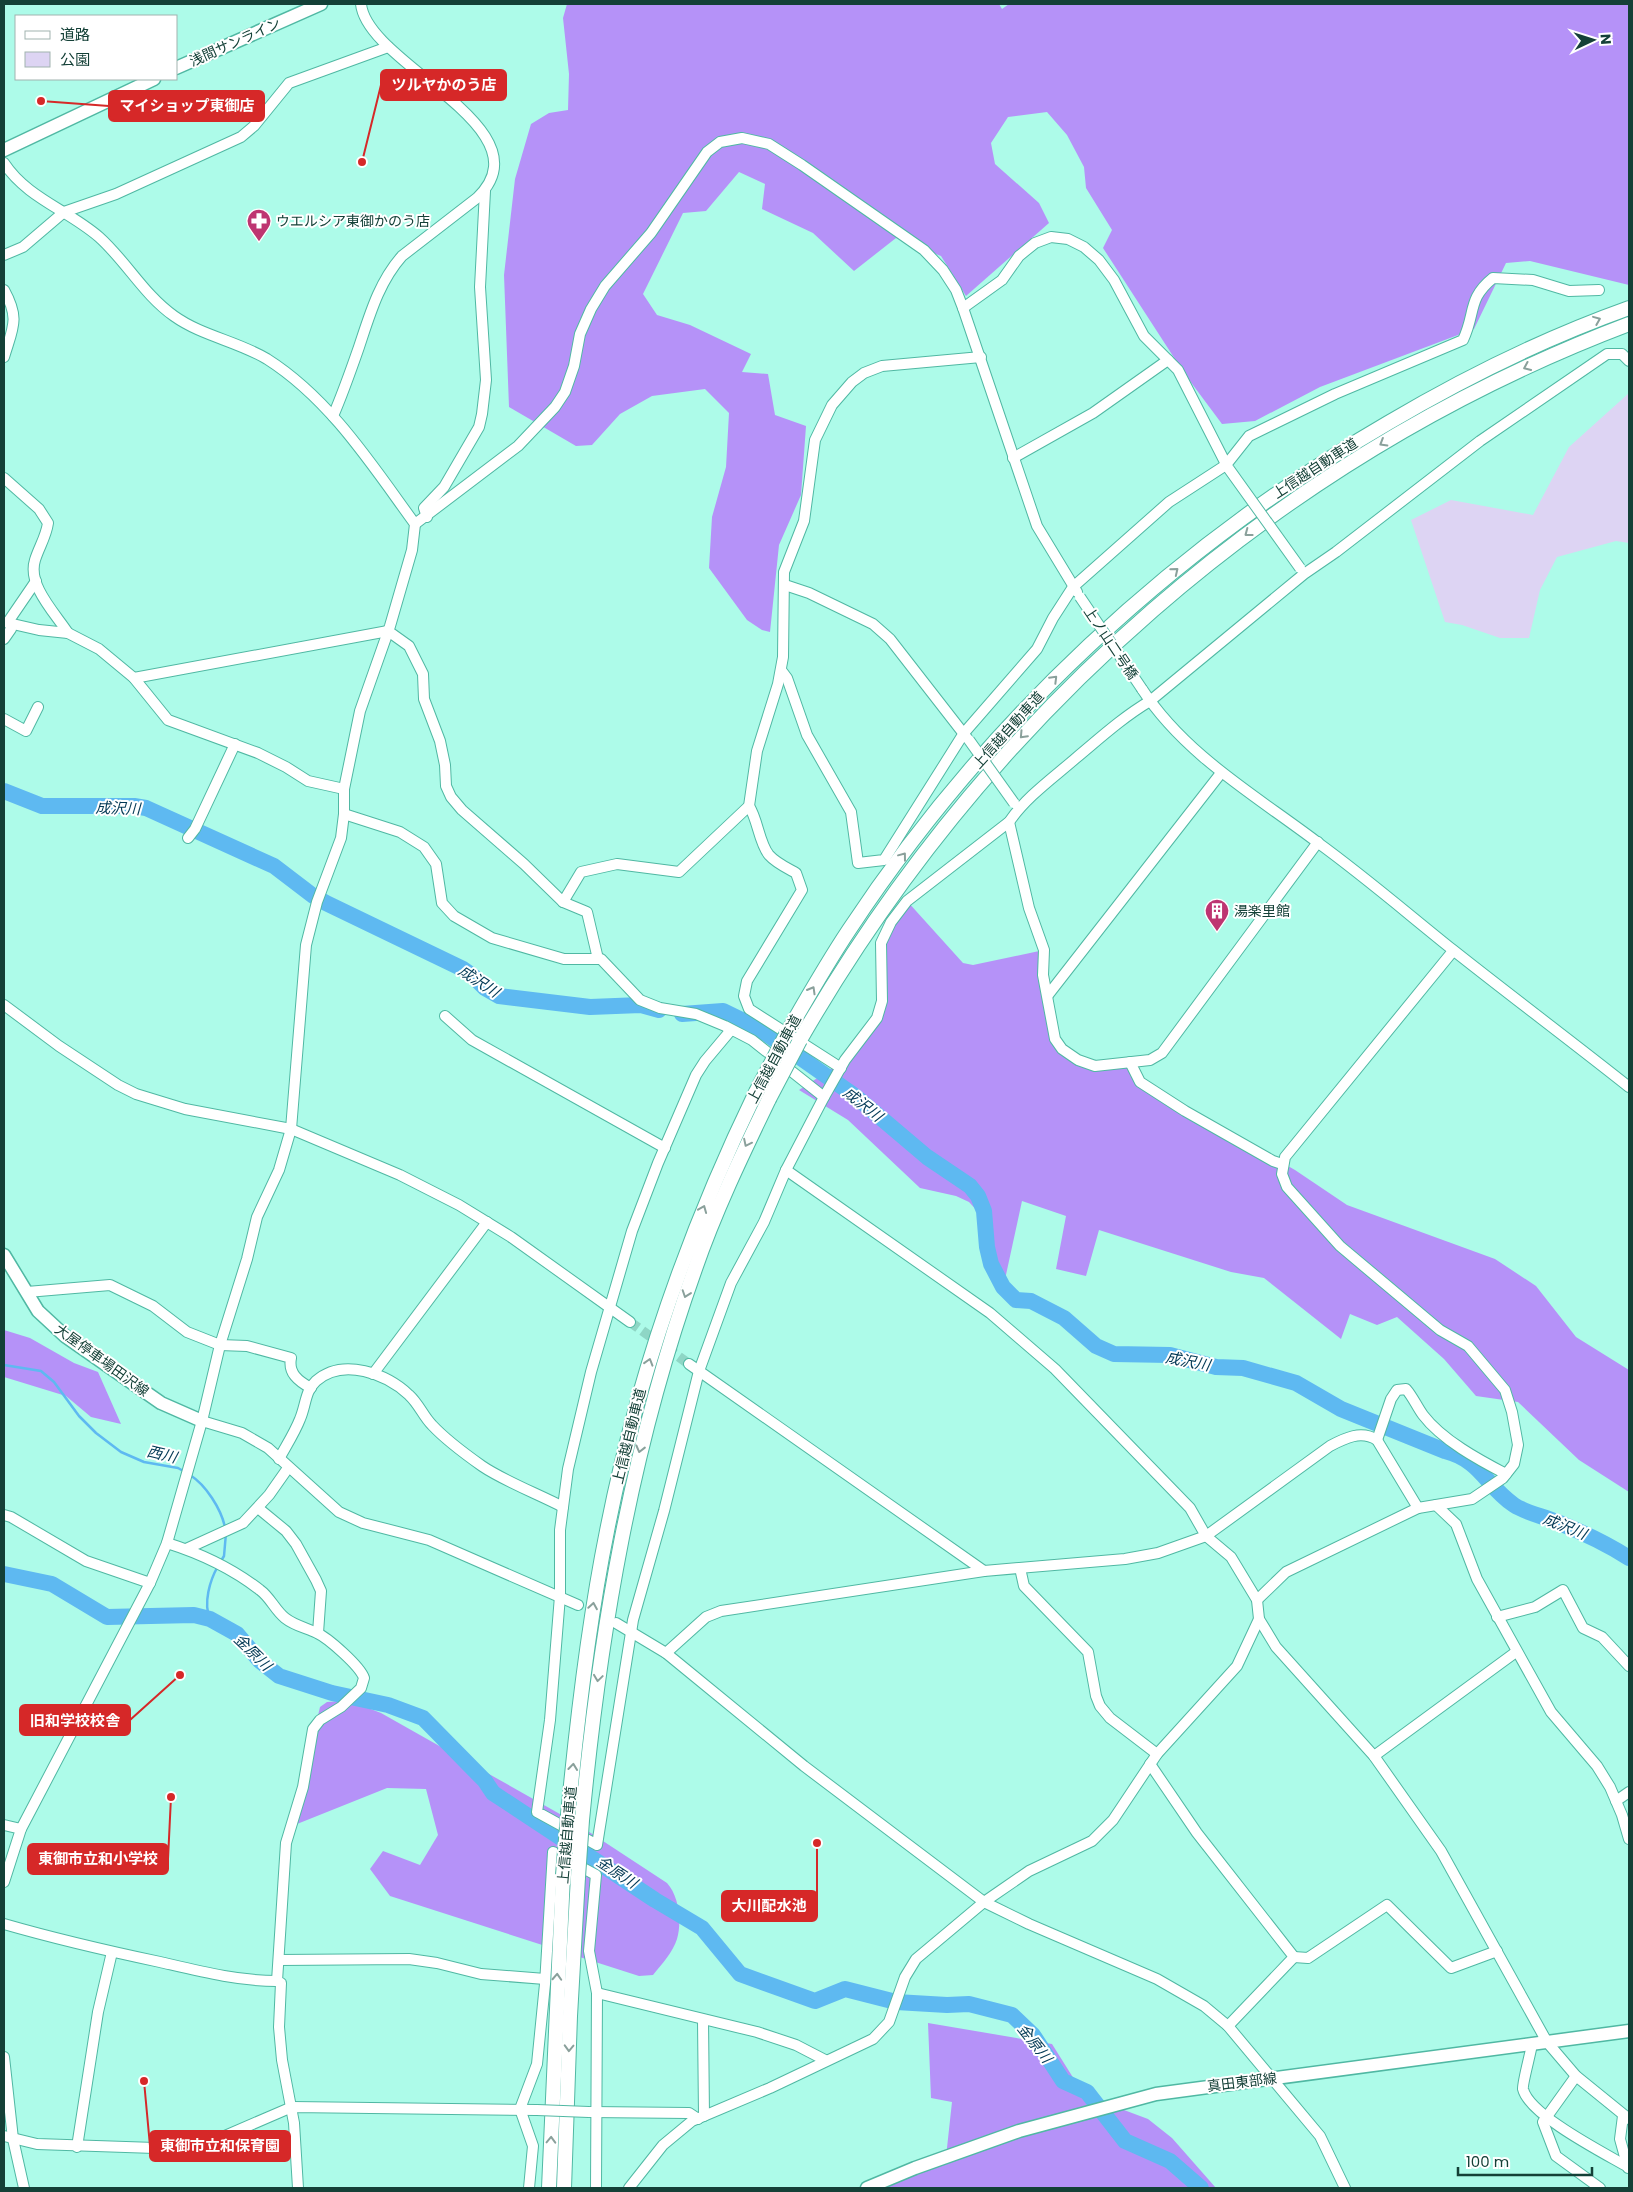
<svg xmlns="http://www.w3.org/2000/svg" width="1633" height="2192" font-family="Poppins,'Noto Sans JP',sans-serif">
  <rect width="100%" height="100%" fill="#adfbe9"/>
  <path fill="#ddd4f3" d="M 1629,393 L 1629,543 L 1616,541 L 1557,557 L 1540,590 L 1529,638 L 1500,638 L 1462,625 L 1445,622 L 1411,520 L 1451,500 L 1533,515 L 1569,447 Z"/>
  <g fill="#b592f8">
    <path d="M 567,4 L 999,4 L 1002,9 L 1009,4 L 1629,4 L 1629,285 L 1530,261 L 1506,263 L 1474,329 L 1320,387 L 1255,421 L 1222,424 L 1184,373 L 1103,248 L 1112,230 L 1086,188 L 1084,167 L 1067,135 L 1047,112 L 1008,117 L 991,143 L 995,164 L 1039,203 L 1049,223 L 966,296 L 941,256 L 896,238 L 854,271 L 813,233 L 762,209 L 765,184 L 739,172 L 706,211 L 683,213 L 643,294 L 657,315 L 690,325 L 751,354 L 742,372 L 768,374 L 775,415 L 806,426 L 801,495 L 779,545 L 770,632 L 762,630 L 747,620 L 709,568 L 712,517 L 726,467 L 729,413 L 705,389 L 652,396 L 620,414 L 592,445 L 576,446 L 509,407 L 504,275 L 515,179 L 531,124 L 549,113 L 568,110 L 569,74 L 563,18 Z"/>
    <path d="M 907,901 L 963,963 L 973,965 L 1044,950 L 1055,1039 L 1095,1066 L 1130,1062 L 1140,1082 L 1295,1170 L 1347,1205 L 1495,1259 L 1536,1286 L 1576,1337 L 1629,1370 L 1629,1492 L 1579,1460 L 1518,1402 L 1476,1396 L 1444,1359 L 1397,1317 L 1377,1325 L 1350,1314 L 1341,1339 L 1264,1278 L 1231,1272 L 1099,1230 L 1086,1276 L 1056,1269 L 1066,1216 L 1022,1201 L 1004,1284 L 995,1266 L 981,1215 L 969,1202 L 956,1196 L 920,1188 L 848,1120 L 799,1090 L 845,1060 L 877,1018 L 885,942 Z"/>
    <path d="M 4,1330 L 30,1338 L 74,1363 L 98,1372 L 121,1424 L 91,1417 L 66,1396 L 4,1377 Z"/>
    <path d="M 341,1701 L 363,1706 L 381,1713 L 574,1822 L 667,1883 C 679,1896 682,1922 677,1939 C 673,1952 662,1964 653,1975 L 639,1976 L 390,1896 L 370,1869 L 383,1851 L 420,1865 L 438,1835 L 426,1789 L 387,1788 L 292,1826 L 320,1707 L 327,1702 Z"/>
    <path d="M 928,2023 L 1052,2044 L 1084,2095 L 1148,2119 L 1172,2138 L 1216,2188 L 867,2188 L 946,2157 L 952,2102 L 931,2098 Z"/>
  </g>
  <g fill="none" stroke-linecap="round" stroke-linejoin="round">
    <g stroke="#5eb9f1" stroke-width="2.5">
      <path d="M 4,1365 L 41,1371 L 54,1382 L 79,1416 L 96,1433 L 121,1452 L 144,1462 L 178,1468 L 185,1472"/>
      <path d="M 190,1475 C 206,1485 221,1509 225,1527"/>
      <path d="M 221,1561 L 224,1556 L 226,1533"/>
      <path d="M 210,1619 C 203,1603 210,1580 218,1566"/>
    </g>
    <g stroke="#5eb9f1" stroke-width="16">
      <path d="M 4,791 L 42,806 L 134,806 L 146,808 L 274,866 L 312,895 L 326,903 L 463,969 L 473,976 L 485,988 L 499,996 L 590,1007 L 641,1005 L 659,1010"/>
      <path d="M 682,1014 L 723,1011 L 758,1028 L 855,1096 L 927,1157 L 970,1186 L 978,1196 L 984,1211 L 987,1247 L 991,1264 L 1003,1287 L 1016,1300 L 1031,1301 L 1064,1318 L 1096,1346 L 1114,1354 L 1170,1355 L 1216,1367 L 1243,1368 L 1296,1383 L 1341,1409 L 1445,1451 C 1481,1460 1486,1486 1514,1505 C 1526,1513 1543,1516 1557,1522 C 1582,1532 1606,1543 1629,1558"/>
      <path d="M 4,1574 L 52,1584 L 107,1617 L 194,1615 L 210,1619 L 237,1634 L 260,1661 L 279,1676 L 332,1693 L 388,1705 L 423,1718 L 485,1781 L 493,1793 L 655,1900 L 702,1928 L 740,1974 L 815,2001 L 845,1989 L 896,2002 L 947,2005 L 969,2004 L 1012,2015 L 1033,2035 L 1063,2081 L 1087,2092 L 1125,2141 L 1170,2161 L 1201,2188"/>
    </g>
    <path stroke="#8ed6c5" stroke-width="10" stroke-dasharray="10 5" stroke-linecap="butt" d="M 630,1322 L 689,1364"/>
    <defs>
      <g id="minor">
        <path d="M 4,163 C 27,198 68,210 99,237 C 126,261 144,295 174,316 C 202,336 237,341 267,359 C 330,399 372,465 415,524 L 412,550 L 390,626 L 360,711 L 344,789 L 344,814 L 341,838 L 317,902 L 306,945 L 291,1129 L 279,1170 L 257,1217 L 247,1259 L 220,1345 L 202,1421 L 167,1543 L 150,1583 L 21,1829 L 4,1882"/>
        <path d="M 4,255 L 23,247 L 64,212 L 116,194 L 241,137 L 254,126 L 289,83 L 388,47"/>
        <path d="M 4,290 C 20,319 13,327 4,357"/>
        <path d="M 963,308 L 1002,280 L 1019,256 L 1035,243 L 1051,237 L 1068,239 L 1084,247 L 1099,260 L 1114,280 L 1144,336 L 1178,370 L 1228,468"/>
        <path d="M 333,416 C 343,393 351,370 359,347 C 370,314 379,282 402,256 L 477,198 C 550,128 367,65 361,4"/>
        <path d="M 1013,458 L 1093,413 L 1168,360"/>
        <path d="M 4,478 L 39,509 L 48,523 C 46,537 39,547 35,560 C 27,585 55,613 68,633"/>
        <path d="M 427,517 L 424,508 L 444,487 L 479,427 L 482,414 L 486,380 L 480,287 L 485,191"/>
        <path d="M 415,524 L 518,446 L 555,407 L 565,392 L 574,366 L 580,334 L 591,309 L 605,286 L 651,233 L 707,152 L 720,142 L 742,138 L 769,144 L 802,165 L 924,250 L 943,270 L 956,290 L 963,308 L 1037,526 L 1077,592"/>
        <path d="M 785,585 L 809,593 L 873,624 L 890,639 L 967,738"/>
        <path d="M 4,622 L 39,630 L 68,633 L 99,649 L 134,678 L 168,720 L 258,753 L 286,767 L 308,781 L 344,789"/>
        <path d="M 4,639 L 11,629 L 10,619 L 36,581"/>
        <path d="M 781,670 L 787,678 L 807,735 L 851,812 L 858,863 L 884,860 L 964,733 L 1037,649 L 1053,618 L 1073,587 L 1169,502 L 1226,465 L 1249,436 L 1335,394 L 1463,340 C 1476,313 1467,299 1493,278 L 1533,280 L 1569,291 L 1599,290"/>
        <path d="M 134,678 L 388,631 L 409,646 L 423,674 L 424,699 L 440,741 L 445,765 L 446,786 L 451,797 L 462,810 L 524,864 L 563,902 L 587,912 L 598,959"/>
        <path d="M 1142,689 C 1185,755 1255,795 1317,842 C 1364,876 1408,914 1453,950 C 1511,996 1571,1041 1629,1087"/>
        <path d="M 4,719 L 26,731 L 38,707"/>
        <path d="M 749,806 C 758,820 759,843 769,855 C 776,863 787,868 796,873 L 802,890 L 747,981 L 744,996 L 749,1009 L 841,1068"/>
        <path d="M 344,814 L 400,832 L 424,847 L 436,864 L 442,903 L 454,916 L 492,938 L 564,959 L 601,959 L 640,1000 L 660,1008 L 696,1014 L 725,1026 L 752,1040 L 824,1097"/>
        <path d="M 1009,822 L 1029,908 L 1044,950 L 1043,975 L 1055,1039 L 1062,1049 L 1078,1060 L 1095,1066 L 1150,1060 L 1162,1053 L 1318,842"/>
        <path d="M 188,838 L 195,829 L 235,744"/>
        <path d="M 563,902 L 581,872 L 617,864 L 679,872 L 749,806 L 757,751 L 778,684 L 783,657 L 784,572 L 804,521 L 815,440 L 832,405 L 852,382 L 864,373 L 882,366 L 981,357"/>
        <path d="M 1048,995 L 1221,773"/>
        <path d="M 4,1005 L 59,1046 L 118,1085 L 136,1094 L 185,1109 L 291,1129 L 400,1175 L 459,1205 L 511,1237 L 630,1322"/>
        <path d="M 445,1016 L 472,1040 L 665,1148"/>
        <path d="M 731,1030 L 705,1061 L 696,1075 L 658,1163 L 632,1231 L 591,1372 L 568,1469 L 560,1530 L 560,1596 L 550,1720 L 537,1812 L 597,1845 L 633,1620 L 664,1511 L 699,1371 L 731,1283 L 764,1222 L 786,1170 L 824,1097 L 845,1060 L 877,1018 L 882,1001 L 881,943 L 891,922 L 907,901 L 1009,822 C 1026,797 1053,778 1076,758 C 1100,738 1123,717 1150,701 L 1304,574 L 1336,552 L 1480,441 L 1607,354 L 1622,354 L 1629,361"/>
        <path d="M 1130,1062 L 1140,1082 L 1185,1111 L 1273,1161 L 1282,1164"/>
        <path d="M 786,1170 L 990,1313 L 1055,1369 L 1190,1508 L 1206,1536 L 1231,1557 L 1257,1600 L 1259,1619 L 1276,1647 L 1374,1756 L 1441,1851 L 1547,2042 L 1576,2076 L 1629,2119"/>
        <path d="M 27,1292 L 110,1285 L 153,1306 L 187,1332 L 220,1345 L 247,1346 L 291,1358 C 288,1373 298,1381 311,1388"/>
        <path d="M 689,1364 L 984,1571"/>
        <path d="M 373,1374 L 487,1222"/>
        <path d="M 202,1421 L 242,1433 L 268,1448 L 339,1512 L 363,1523 L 429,1540 L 578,1605"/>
        <path d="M 1377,1440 L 1391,1399 L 1397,1390 L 1406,1389 C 1413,1397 1417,1407 1423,1415 C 1442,1440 1479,1460 1506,1474"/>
        <path d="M 279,1459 C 286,1446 295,1432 300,1419 C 306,1405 305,1391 316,1381 C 343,1357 387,1374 409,1395 C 419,1404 423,1416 432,1425 C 446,1440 465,1454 482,1466 C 504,1481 538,1494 563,1507"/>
        <path d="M 1436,1505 L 1456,1524 L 1477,1579 L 1551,1712 L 1597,1766 L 1610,1787 L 1622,1815 L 1629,1839"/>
        <path d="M 258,1508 L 286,1531 L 296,1544 L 316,1580 L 321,1591 L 318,1633"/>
        <path d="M 4,1515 L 11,1517 L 86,1561 L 150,1583"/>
        <path d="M 167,1543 C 199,1553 233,1569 260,1590 C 270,1597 275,1610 285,1618 C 295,1626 307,1628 317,1633 C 328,1638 360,1666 364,1678 L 361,1688 L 341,1707 L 320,1720 L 313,1729 L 303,1787 L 286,1843 L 277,1981 L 281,1983 L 279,2027 L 282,2060 L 294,2123 L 298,2188"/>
        <path d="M 186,1549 L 243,1523 L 269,1495 L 288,1468"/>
        <path d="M 1020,1568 L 1024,1586 L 1088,1652 L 1096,1696 L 1100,1706 L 1110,1718 L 1157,1754"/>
        <path d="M 1257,1600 L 1286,1572 L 1418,1508 L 1472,1499 L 1503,1478 L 1514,1464 L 1518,1445 L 1512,1412 L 1505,1390 L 1468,1346 L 1440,1330 L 1340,1246 L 1287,1187 L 1282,1174 L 1285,1157 L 1453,951"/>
        <path d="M 1497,1617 L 1535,1607 L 1563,1590 L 1583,1628 L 1602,1637 L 1629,1666"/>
        <path d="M 616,1623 L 666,1653 L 804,1766 L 984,1902 L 1029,1924 L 1157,1979 L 1204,2006 L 1228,2026 L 1320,2136 L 1345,2188"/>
        <path d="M 666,1653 L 706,1617 L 721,1611 L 984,1571 L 1125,1559 L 1158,1553 L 1206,1536 L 1330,1446 C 1345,1438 1361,1430 1377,1440 L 1418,1508"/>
        <path d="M 1374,1756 L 1516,1652"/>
        <path d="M 1150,1764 L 1197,1833 L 1294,1957 L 1228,2026"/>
        <path d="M 1616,1801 L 1629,1792"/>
        <path d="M 4,1825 L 21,1829"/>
        <path d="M 4,1924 C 56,1939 108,1951 160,1962 C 199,1971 238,1981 277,1981"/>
        <path d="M 1294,1957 L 1308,1958 L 1387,1905 L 1451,1968 L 1497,1951"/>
        <path d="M 279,1960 L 409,1959 L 437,1963 L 481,1974 L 545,1979"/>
        <path d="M 597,1993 L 757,2032 L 796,2045 L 825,2060"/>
        <path d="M 703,2020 L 704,2116"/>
        <path d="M 1532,2044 C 1531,2052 1522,2084 1523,2089 C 1529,2115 1604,2153 1628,2167"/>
        <path d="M 4,2057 L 13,2139 L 24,2188"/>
        <path d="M 1576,2076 L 1543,2122 L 1556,2156 L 1600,2188"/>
        <path d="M 590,2112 L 689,2113 L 698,2119"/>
        <path d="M 1623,2116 L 1620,2139 L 1628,2168"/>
        <path d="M 4,2136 L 37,2144 L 155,2148 L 188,2146 L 220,2138 L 292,2107 L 537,2110"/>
        <path d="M 77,2147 L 98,2012 L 112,1952"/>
        <path d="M 529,2188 L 533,2146 L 520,2109 L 537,2064 L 545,1984 L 553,1852 L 596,1875 L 589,1951 L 597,1993 L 596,2188"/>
        <path d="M 629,2188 L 663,2145 L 692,2121 L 770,2088 L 873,2039 L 889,2022 L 905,1977 L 916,1959 L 984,1902 L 1029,1871 L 1092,1841 L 1113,1820 L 1157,1754 L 1237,1666 L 1259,1619"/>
      </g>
      <g id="major">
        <path d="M 176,68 L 321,4"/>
        <path d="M 4,150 L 154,79"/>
        <path d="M 4,1255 L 38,1311 L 65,1336 L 161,1403 L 202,1421"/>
        <path d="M 867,2188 L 915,2168 L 1019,2131 L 1156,2094 L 1629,2031"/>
      </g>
      <g id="highway">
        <path d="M 787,1033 C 807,998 827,963 849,930 C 986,722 1173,548 1388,423 C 1464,378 1545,338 1629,308"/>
        <path d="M 800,1040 C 986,716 1278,457 1629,324"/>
        <path d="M 568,1815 C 577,1720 588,1625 607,1531 C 637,1378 688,1232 756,1092"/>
        <path d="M 582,1820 C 600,1632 631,1448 695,1269 C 715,1211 742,1155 769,1099"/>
        <path d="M 549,2188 L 563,1875"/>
        <path d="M 564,2188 L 570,2016 L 578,1877"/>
      </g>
    </defs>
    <use href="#minor" stroke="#50b8a3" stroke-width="12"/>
    <use href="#major" stroke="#50b8a3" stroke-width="15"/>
    <use href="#highway" stroke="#50b8a3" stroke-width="16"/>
    <use href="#minor" stroke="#fff" stroke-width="10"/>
    <use href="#major" stroke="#fff" stroke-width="12"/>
    <use href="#highway" stroke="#fff" stroke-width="14"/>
    <defs>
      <g id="minor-bridge">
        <path d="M 1229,469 L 1300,568"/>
        <path d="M 1080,597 L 1142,689"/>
        <path d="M 969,740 L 1014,803"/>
        <path d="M 537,2110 L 589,2112"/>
      </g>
      <g id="highway-bridge">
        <path d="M 756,1092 L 787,1033"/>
        <path d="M 769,1099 L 800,1040"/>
        <path d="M 563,1875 L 568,1815"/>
        <path d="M 578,1877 L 582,1820"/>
      </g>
    </defs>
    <use href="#minor-bridge" stroke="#50b8a3" stroke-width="12" stroke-linecap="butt"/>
    <use href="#highway-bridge" stroke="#50b8a3" stroke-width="16" stroke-linecap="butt"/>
    <use href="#minor-bridge" stroke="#fff" stroke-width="10"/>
    <use href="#highway-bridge" stroke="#fff" stroke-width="14"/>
  </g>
  <defs><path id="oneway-chevron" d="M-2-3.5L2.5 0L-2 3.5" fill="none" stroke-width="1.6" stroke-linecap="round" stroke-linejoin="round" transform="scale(1.25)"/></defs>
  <g stroke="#8aa09b">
    <use href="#oneway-chevron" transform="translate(1597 320) rotate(-22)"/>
    <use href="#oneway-chevron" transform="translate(1527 367) rotate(156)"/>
    <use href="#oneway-chevron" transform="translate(1383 443) rotate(149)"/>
    <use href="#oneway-chevron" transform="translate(1248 533) rotate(143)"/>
    <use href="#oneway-chevron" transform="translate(1175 571) rotate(-39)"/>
    <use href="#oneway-chevron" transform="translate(1054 679) rotate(-45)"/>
    <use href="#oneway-chevron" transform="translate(1023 735) rotate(133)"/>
    <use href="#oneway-chevron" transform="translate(903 856) rotate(-53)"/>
    <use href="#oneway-chevron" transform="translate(812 990) rotate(-60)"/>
    <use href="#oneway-chevron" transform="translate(747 1143) rotate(116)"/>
    <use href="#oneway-chevron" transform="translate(703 1209) rotate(-68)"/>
    <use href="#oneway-chevron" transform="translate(686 1294) rotate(109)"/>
    <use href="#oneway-chevron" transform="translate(649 1362) rotate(-73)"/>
    <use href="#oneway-chevron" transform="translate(640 1449) rotate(104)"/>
    <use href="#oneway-chevron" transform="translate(593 1606) rotate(-81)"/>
    <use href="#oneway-chevron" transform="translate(598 1678) rotate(98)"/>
    <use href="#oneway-chevron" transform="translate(573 1767) rotate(-84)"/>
    <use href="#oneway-chevron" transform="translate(557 1977) rotate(-87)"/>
    <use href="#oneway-chevron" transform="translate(569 2048) rotate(92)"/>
    <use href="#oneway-chevron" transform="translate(551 2140) rotate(-88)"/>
  </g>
  <defs>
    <symbol id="pharmacy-pin" viewBox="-11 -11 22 30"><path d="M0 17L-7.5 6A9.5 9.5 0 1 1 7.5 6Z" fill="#be3571" stroke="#fff"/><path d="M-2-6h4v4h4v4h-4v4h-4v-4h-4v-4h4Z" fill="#fff"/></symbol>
    <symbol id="building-pin" viewBox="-11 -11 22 30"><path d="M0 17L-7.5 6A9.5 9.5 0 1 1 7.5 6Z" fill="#be3571" stroke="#fff"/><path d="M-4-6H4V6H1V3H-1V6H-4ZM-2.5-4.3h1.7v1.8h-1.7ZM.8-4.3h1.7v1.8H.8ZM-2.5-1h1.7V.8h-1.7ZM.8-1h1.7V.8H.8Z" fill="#fff"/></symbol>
  </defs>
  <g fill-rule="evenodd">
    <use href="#pharmacy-pin" x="245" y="207" width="28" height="38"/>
    <use href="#building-pin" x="1203" y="897" width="28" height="38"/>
  </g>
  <g text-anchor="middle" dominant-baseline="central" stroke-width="4" stroke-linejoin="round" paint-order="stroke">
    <g font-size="14" fill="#144037" stroke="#fff">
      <text transform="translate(235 42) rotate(-24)">浅間サンライン</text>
      <text transform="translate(1315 468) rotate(-33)">上信越自動車道</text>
      <text transform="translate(1111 643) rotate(56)">上ノ山二号橋</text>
      <text transform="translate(1008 730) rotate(-48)">上信越自動車道</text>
      <text transform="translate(774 1059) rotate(-62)">上信越自動車道</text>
      <text transform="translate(102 1360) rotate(36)">大屋停車場田沢線</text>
      <text transform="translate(629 1436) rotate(-76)">上信越自動車道</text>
      <text transform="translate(567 1835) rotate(-85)">上信越自動車道</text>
      <text transform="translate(1242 2082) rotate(-7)">真田東部線</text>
    </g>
    <g font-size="14" fill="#144037" stroke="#fff" text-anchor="start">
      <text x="276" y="221">ウエルシア東御かのう店</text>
      <text x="1234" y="911">湯楽里館</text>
    </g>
    <g font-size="15" font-style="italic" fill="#033955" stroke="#fff">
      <text transform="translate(118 808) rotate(2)">成沢川</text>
      <text transform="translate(479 981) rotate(33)">成沢川</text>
      <text transform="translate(863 1104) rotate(38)">成沢川</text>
      <text transform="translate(1188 1361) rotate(11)">成沢川</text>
      <text transform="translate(162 1454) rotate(14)">西川</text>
      <text transform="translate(1565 1526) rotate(22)">成沢川</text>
      <text transform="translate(253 1652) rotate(44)">金原川</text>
      <text transform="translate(617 1872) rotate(33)">金原川</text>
      <text transform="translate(1035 2043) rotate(52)">金原川</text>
    </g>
  </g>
  <path fill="none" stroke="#d62828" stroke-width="2" d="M362 162L381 85M41 101L109 106M180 1675L130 1720M171 1797L168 1859M817 1843L817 1906M144 2081L150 2146"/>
  <g fill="#d62828" stroke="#fff" stroke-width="2">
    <circle cx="362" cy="162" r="5"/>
    <circle cx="41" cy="101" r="5"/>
    <circle cx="180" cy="1675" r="5"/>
    <circle cx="171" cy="1797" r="5"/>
    <circle cx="817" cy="1843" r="5"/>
    <circle cx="144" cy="2081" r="5"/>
  </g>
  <g fill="#d62828" stroke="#d62828" stroke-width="2">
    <rect x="381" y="70" width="125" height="30" rx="5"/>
    <rect x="109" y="91" width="155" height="30" rx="5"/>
    <rect x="20" y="1705" width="110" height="30" rx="5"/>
    <rect x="28" y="1844" width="140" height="30" rx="5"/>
    <rect x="722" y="1891" width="95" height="30" rx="5"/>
    <rect x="150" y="2131" width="140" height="30" rx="5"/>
  </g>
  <g font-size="15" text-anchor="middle" font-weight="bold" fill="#fff">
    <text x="444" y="90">ツルヤかのう店</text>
    <text x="187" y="111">マイショップ東御店</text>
    <text x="75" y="1726">旧和学校校舎</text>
    <text x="98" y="1864">東御市立和小学校</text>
    <text x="769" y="1911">大川配水池</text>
    <text x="220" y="2151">東御市立和保育園</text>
  </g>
  <rect width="1633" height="2192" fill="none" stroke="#144037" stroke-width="10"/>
  <rect x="15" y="15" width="162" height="65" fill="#ffffff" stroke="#a1b3af"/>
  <rect x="25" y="31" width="25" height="8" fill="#ffffff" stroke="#a1b3af"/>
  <text x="60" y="40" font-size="15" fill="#144037">道路</text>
  <rect x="25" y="52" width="25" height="15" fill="#ddd4f3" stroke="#a1b3af"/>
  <text x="60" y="65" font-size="15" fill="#144037">公園</text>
  <g transform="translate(1593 40) rotate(86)" stroke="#ffffff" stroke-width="4" paint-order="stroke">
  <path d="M0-4L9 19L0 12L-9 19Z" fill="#144037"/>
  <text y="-8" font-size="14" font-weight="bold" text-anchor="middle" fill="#144037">N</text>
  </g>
  <path d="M1458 2167v8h134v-8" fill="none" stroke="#144037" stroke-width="2.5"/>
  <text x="1466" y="2167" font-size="15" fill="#144037" stroke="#ffffff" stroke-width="4" paint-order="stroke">100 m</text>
</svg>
